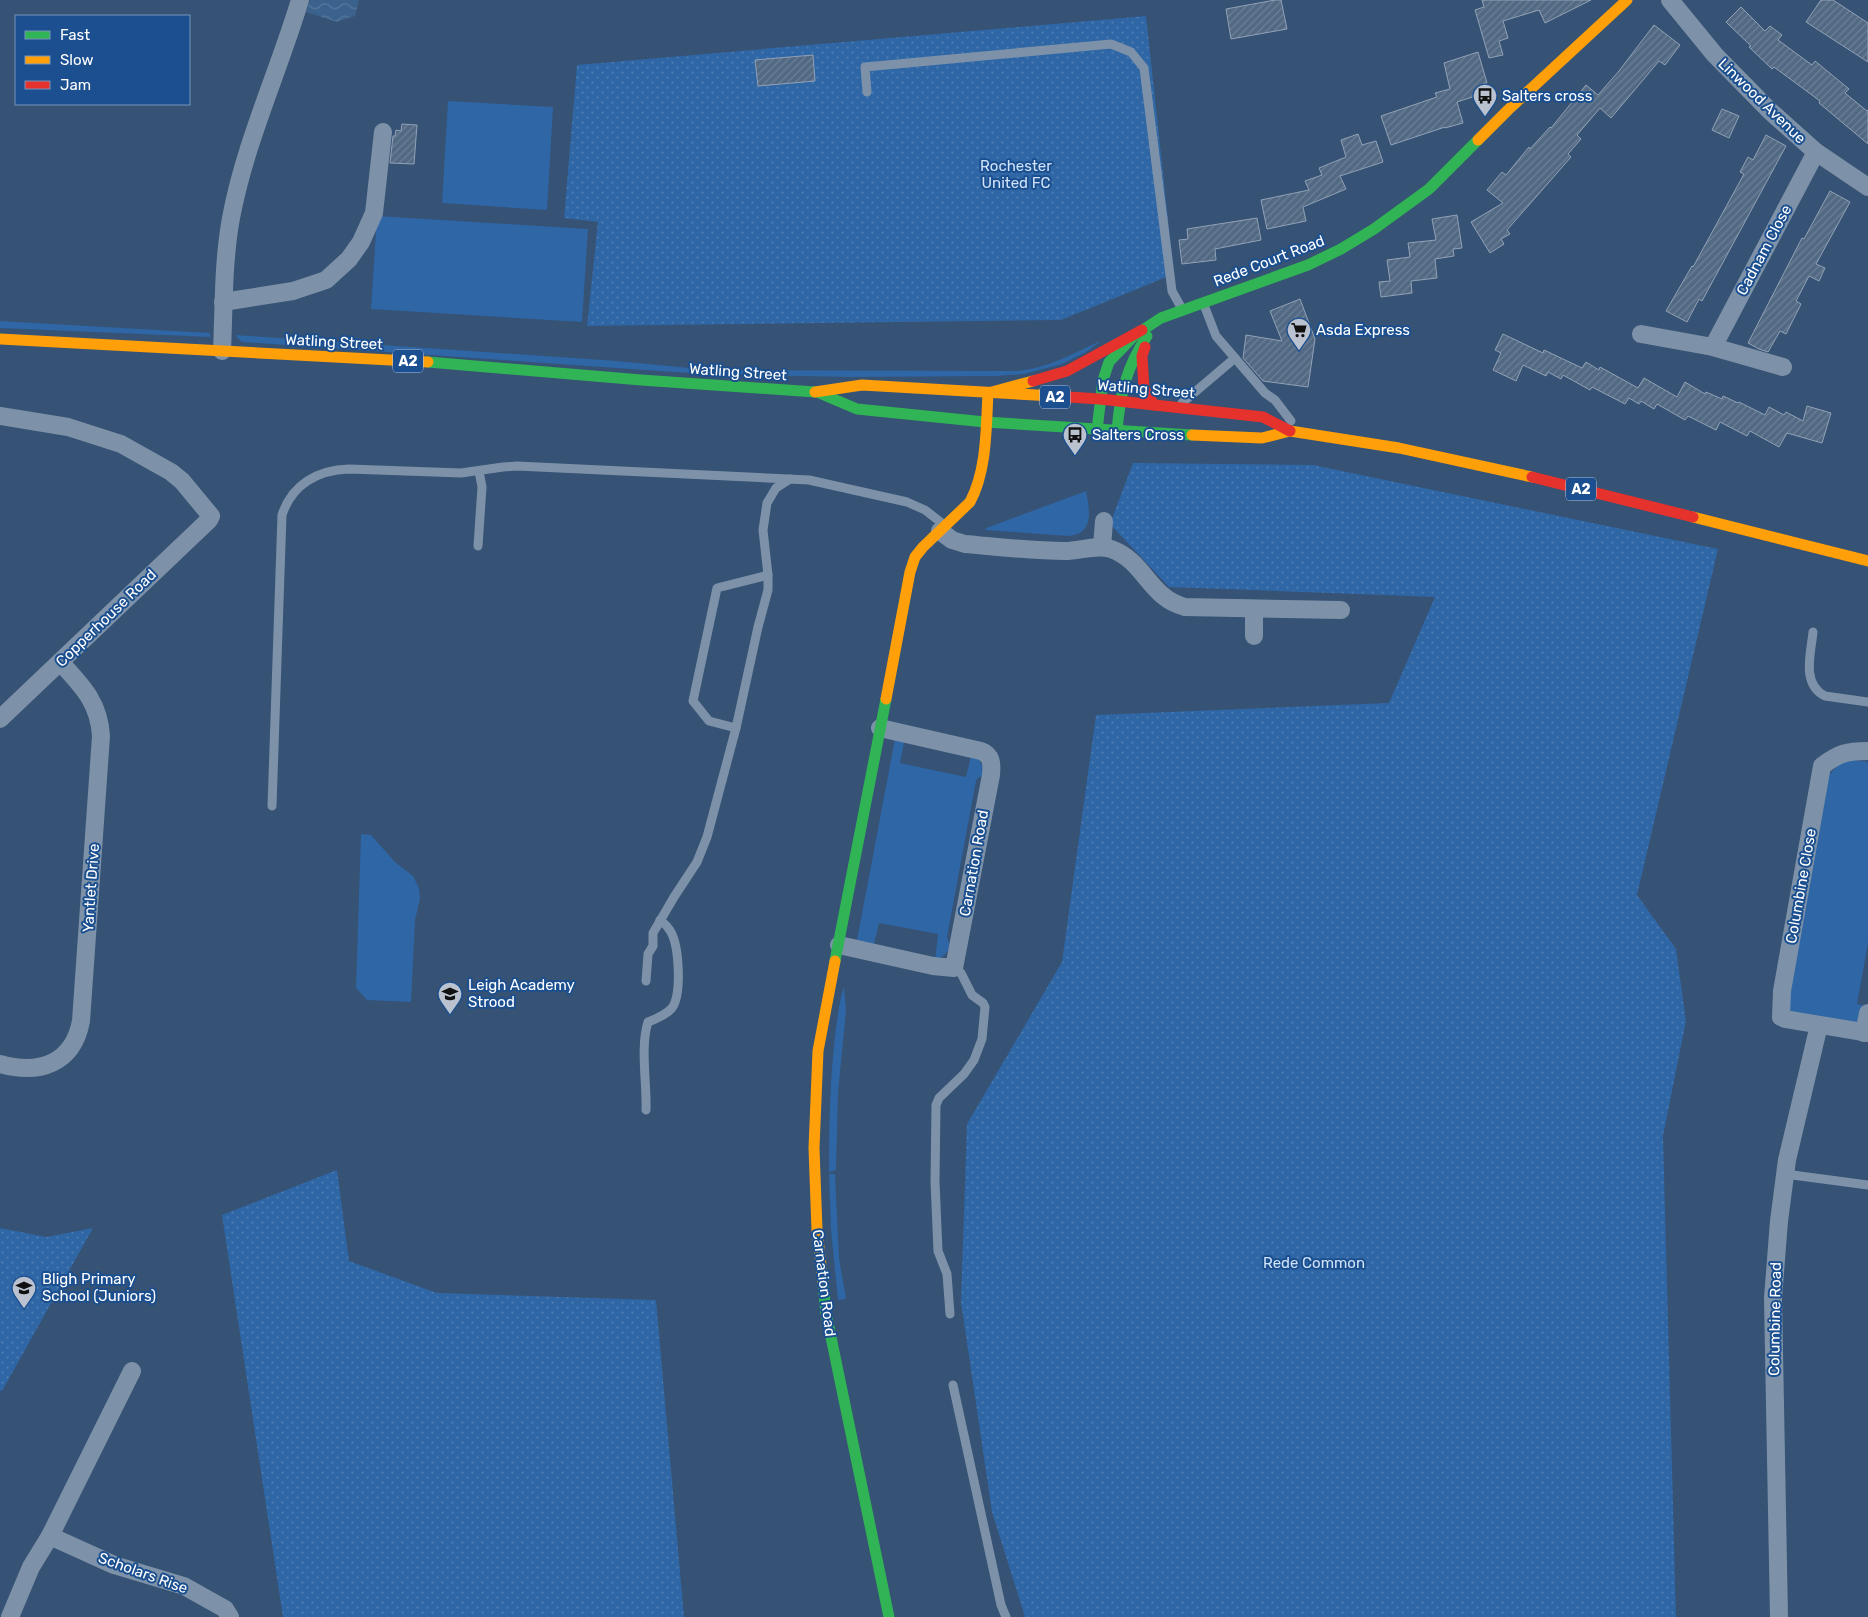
<svg xmlns="http://www.w3.org/2000/svg" width="1868" height="1617" font-family="Rubik,sans-serif">
  <defs>
    <pattern id="park-dots" width="8" height="8" patternUnits="userSpaceOnUse" patternTransform="scale(1.25)"><rect width="8" height="8" fill="#2f66a5"/><path d="M2 2h.1M6 6h.1" fill="none" stroke="#4e7db2" stroke-width="1.8" stroke-linecap="round"/></pattern>
    <pattern id="water-waves" width="16" height="10" patternUnits="userSpaceOnUse" patternTransform="scale(1.25)"><rect width="16" height="10" fill="#3b618d"/><path d="M0 5q4-4 8 0t8 0" fill="none" stroke="#58799e"/></pattern>
    <pattern id="building-hatch" width="6" height="6" patternUnits="userSpaceOnUse" patternTransform="scale(1.25)"><rect width="6" height="6" fill="#526984"/><path d="M-1 1l2-2M0 6l6-6M5 7l2-2" fill="none" stroke="#6c8096"/></pattern>
  </defs>
  <rect width="100%" height="100%" fill="#365274"/>
  <g fill="#2f66a5">
    <path d="M 448,101 L 553,107 L 547,210 L 442,203 Z"/>
    <path d="M 377,216 L 588,229 L 582,322 L 371,309 Z"/>
    <path d="M 0,321 L 210,333 L 210,337 L 0,328 Z"/>
    <path d="M 235,335 L 617,361 L 711,370 L 1017,371 C 1047,368 1071,355 1098,342 L 1100,342 L 1086,352 L 1062,364 L 1024,374 L 995,376 L 851,377 L 703,374 L 242,342 Z"/>
    <path d="M 1086,491 C 1090,510 1094,534 1069,536 L 985,530 L 986,528 Z"/>
    <path d="M 905,738 L 900,763 L 966,777 L 972,752 C 979,759 983,764 984,775 L 978,778 L 976,781 L 947,937 L 951,948 L 943,956 L 935,961 L 938,934 L 879,923 L 873,948 L 857,940 L 895,739 Z"/>
    <path d="M 1854,760 L 1868,762 L 1868,943 L 1857,1004 L 1864,1006 L 1862,1018 L 1855,1026 L 1787,1011 L 1829,775 L 1840,763 Z"/>
    <path d="M 361,834 L 371,835 L 395,862 L 413,876 L 419,888 L 420,899 L 415,920 L 411,1002 L 367,1000 L 356,988 Z"/>
    <path d="M 844,987 L 846,1011 L 838,1093 L 836,1170 L 829,1172 C 829,1124 830,1076 836,1028 C 838,1015 840,997 844,987 Z"/>
    <path d="M 829,1174 L 835,1174 L 839,1258 L 846,1299 L 838,1300 L 831,1230 Z"/>
  </g>
  <g fill="url(#park-dots)">
    <path d="M 1146,16 L 1174,274 L 1061,320 L 587,326 L 598,222 L 564,218 L 577,65 Z"/>
    <path d="M 1133,463 L 1313,465 L 1718,549 L 1637,895 L 1676,949 L 1686,1021 L 1663,1136 L 1676,1617 L 1025,1617 L 992,1512 L 961,1302 L 967,1124 L 1062,962 L 1096,715 L 1389,703 L 1435,597 L 1169,587 L 1110,524 Z"/>
    <path d="M 337,1170 L 349,1261 L 437,1293 L 656,1300 L 684,1617 L 283,1617 L 222,1215 Z"/>
    <path d="M 0,1228 L 46,1237 L 93,1228 L 2,1391 L 0,1391 Z"/>
  </g>
  <path fill="url(#water-waves)" d="M 310,0 L 359,0 L 355,16 L 337,22 L 306,12 Z"/>
  <g fill="url(#building-hatch)" stroke="#92a2b6">
    <path d="M 1275,0 L 1281,0 L 1287,29 L 1231,39 L 1226,9 Z"/>
    <path d="M 1482,0 L 1591,0 L 1545,23 L 1539,10 L 1503,21 L 1508,38 L 1499,41 L 1503,55 L 1489,58 L 1475,10 L 1484,7 Z"/>
    <path d="M 1821,0 L 1833,0 L 1868,23 L 1868,62 L 1806,22 Z"/>
    <path d="M 1741,7 L 1765,31 L 1770,26 L 1782,35 L 1778,40 L 1812,65 L 1815,61 L 1849,89 L 1845,93 L 1867,111 L 1868,110 L 1868,144 L 1819,103 L 1820,101 L 1774,67 L 1772,69 L 1749,47 L 1751,46 L 1726,22 Z"/>
    <path d="M 1654,25 L 1680,45 L 1665,65 L 1659,61 L 1611,118 L 1600,108 L 1577,135 L 1581,139 L 1568,154 L 1571,157 L 1507,230 L 1510,234 L 1501,239 L 1504,244 L 1490,253 L 1471,222 L 1503,203 L 1487,190 L 1502,172 L 1506,175 L 1529,147 L 1530,149 L 1550,127 L 1551,128 L 1586,85 L 1598,95 L 1619,71 Z"/>
    <path d="M 1478,52 L 1487,83 L 1483,84 L 1485,93 L 1457,102 L 1463,123 L 1445,128 L 1445,127 L 1391,145 L 1381,116 L 1437,97 L 1435,93 L 1450,89 L 1444,63 Z"/>
    <path d="M 813,55 L 815,81 L 758,86 L 755,60 Z"/>
    <path d="M 1722,109 L 1739,116 L 1729,138 L 1712,130 Z"/>
    <path d="M 402,124 L 417,125 L 414,164 L 390,163 L 393,136 L 395,136 L 396,130 L 401,131 Z"/>
    <path d="M 1358,134 L 1362,145 L 1376,141 L 1383,162 L 1340,176 L 1346,189 L 1303,207 L 1306,221 L 1267,229 L 1261,200 L 1309,190 L 1305,181 L 1322,175 L 1319,168 L 1346,157 L 1341,140 Z"/>
    <path d="M 1766,135 L 1786,146 L 1702,301 L 1699,299 L 1687,322 L 1666,311 L 1692,266 L 1693,267 L 1744,174 L 1740,172 L 1748,157 L 1753,160 Z"/>
    <path d="M 1830,191 L 1850,202 L 1816,264 L 1825,268 L 1819,281 L 1809,276 L 1796,301 L 1801,304 L 1786,334 L 1780,331 L 1768,352 L 1759,349 L 1748,343 L 1802,238 L 1804,239 Z"/>
    <path d="M 1457,215 L 1462,248 L 1453,249 L 1454,256 L 1435,259 L 1437,278 L 1411,281 L 1412,293 L 1381,297 L 1379,282 L 1390,281 L 1387,260 L 1410,257 L 1408,243 L 1436,240 L 1432,219 Z"/>
    <path d="M 1257,218 L 1261,240 L 1215,249 L 1216,260 L 1182,264 L 1179,240 L 1188,239 L 1187,229 Z"/>
    <path d="M 1300,299 L 1315,339 L 1308,387 L 1263,381 L 1243,358 L 1246,335 L 1282,341 L 1270,311 Z"/>
    <path d="M 1503,334 L 1543,353 L 1544,350 L 1582,368 L 1586,362 L 1599,370 L 1600,367 L 1638,388 L 1644,378 L 1677,397 L 1685,382 L 1705,394 L 1706,392 L 1722,399 L 1723,396 L 1738,403 L 1739,402 L 1765,415 L 1769,407 L 1784,415 L 1786,412 L 1803,421 L 1807,406 L 1831,413 L 1822,443 L 1787,433 L 1779,447 L 1750,431 L 1747,436 L 1720,422 L 1716,430 L 1688,416 L 1685,420 L 1657,404 L 1654,409 L 1641,401 L 1639,404 L 1629,398 L 1625,404 L 1592,387 L 1590,390 L 1563,375 L 1561,379 L 1548,372 L 1546,376 L 1523,365 L 1516,381 L 1493,370 L 1501,353 L 1495,350 Z"/>
  </g>
  <g fill="none" stroke-linecap="round" stroke-linejoin="round">
    <g stroke="#7d92a8" stroke-width="9">
      <path d="M 867,92 L 865,67 L 1111,44 L 1131,52 L 1144,68 L 1172,291 L 1182,309"/>
      <path d="M 1204,305 L 1216,336 L 1265,393 L 1275,400 L 1291,421"/>
      <path d="M 1182,403 L 1235,358"/>
      <path d="M 478,546 L 482,487 L 479,471"/>
      <path d="M 1813,632 C 1811,653 1801,684 1825,696 L 1868,702"/>
      <path d="M 736,728 L 709,721 L 693,701 L 717,588 L 768,575"/>
      <path d="M 272,806 L 282,515 C 292,484 318,470 349,469 L 461,473 L 503,467 L 517,466 L 809,480 L 907,502 L 925,510 L 943,524"/>
      <path d="M 646,981 L 648,954 L 653,946 L 653,933 L 674,897 L 697,862 L 707,837 L 736,728 L 758,627 L 768,590 L 768,575 L 763,530 L 767,503 L 776,488 L 790,479"/>
      <path d="M 646,1110 C 647,1083 640,1047 648,1022 C 656,1019 666,1015 672,1008 C 682,994 679,947 671,932 C 668,927 664,923 660,920"/>
      <path d="M 1785,1174 L 1868,1185"/>
      <path d="M 950,1314 L 947,1274 L 938,1251 L 935,1182 L 936,1105 L 939,1098 L 964,1074 L 974,1060 L 982,1039 L 985,1007 L 983,1003 L 972,995 L 961,973"/>
      <path d="M 953,1385 L 1001,1605 L 1006,1617"/>
    </g>
    <g stroke="#7d92a8" stroke-width="18">
      <path d="M 1670,0 L 1715,55 L 1770,111 L 1816,152 L 1868,187"/>
      <path d="M 223,302 L 293,291 L 326,280 L 349,259 L 361,242 L 374,213 L 383,132"/>
      <path d="M 1641,334 L 1713,347 L 1816,152"/>
      <path d="M 1713,347 L 1783,367"/>
      <path d="M 222,351 C 224,306 223,262 231,218 C 245,143 278,73 300,0"/>
      <path d="M 0,416 L 68,427 L 121,444 L 171,472 L 182,481 L 211,516 L 209,520 L 0,719"/>
      <path d="M 940,531 L 952,540 L 965,544 C 999,547 1032,551 1065,551 C 1080,551 1097,544 1111,549 C 1145,561 1149,598 1185,607 L 1341,610"/>
      <path d="M 1102,547 L 1104,521"/>
      <path d="M 1254,636 L 1254,609"/>
      <path d="M 1868,751 C 1847,751 1839,753 1822,766 L 1782,991 L 1781,1017 L 1785,1019 L 1868,1033"/>
      <path d="M 839,945 L 933,966 L 954,968 L 991,775 C 992,764 992,755 981,751 L 880,728"/>
      <path d="M 1864,1033 L 1868,1013"/>
      <path d="M 0,1064 C 39,1075 73,1064 81,1021 L 101,736 C 99,702 82,686 60,662"/>
      <path d="M 50,1536 L 114,1565 L 184,1586 L 225,1609 L 230,1617"/>
      <path d="M 10,1617 L 31,1567 L 50,1536 L 132,1371"/>
      <path d="M 1779,1617 L 1773,1298 L 1779,1221 L 1787,1160 L 1819,1025"/>
    </g>
    <g stroke="#30b455" stroke-width="11">
      <path d="M 428,362 L 641,380 L 815,392"/>
      <path d="M 817,392 L 857,409 L 985,422 L 1192,435"/>
      <path d="M 1097,430 L 1103,380 L 1109,362 L 1135,335 L 1161,318 L 1308,265 L 1341,249 L 1374,229 L 1429,189 L 1478,140"/>
      <path d="M 1117,431 C 1120,394 1126,368 1147,336"/>
      <path d="M 835,961 L 886,699"/>
      <path d="M 823,1283 L 826,1313 L 889,1617"/>
    </g>
    <g stroke="#ff9f0a" stroke-width="11">
      <path d="M 1478,140 L 1508,110 L 1627,0"/>
      <path d="M 0,339 L 428,362"/>
      <path d="M 815,392 L 862,385 L 1053,396"/>
      <path d="M 1192,435 L 1262,438 L 1290,431 L 1399,448 L 1532,477"/>
      <path d="M 1693,517 L 1868,561"/>
      <path d="M 886,699 L 910,572 L 915,557 L 923,547 L 970,502 C 987,470 986,429 988,393 L 1033,381"/>
      <path d="M 823,1283 L 817,1230 L 814,1148 L 818,1051 L 835,961"/>
    </g>
    <g stroke="#e5322d" stroke-width="11">
      <path d="M 1145,347 L 1142,356 L 1144,389 L 1154,405"/>
      <path d="M 1033,381 L 1067,371 L 1142,330"/>
      <path d="M 1053,396 L 1100,399 L 1263,417 L 1290,431"/>
      <path d="M 1532,477 L 1693,517"/>
    </g>
  </g>
  <defs>
    <symbol id="bus-pin" viewBox="-11 -11 22 30"><path d="M0 17L-7.5 6A9.5 9.5 0 1 1 7.5 6Z" fill="#b9c2ce" stroke="#1b4f8f"/><path d="M-5-6H5V4H4V6H2V4H-2V6H-4V4H-5ZM-3.5-4V0h7V-4ZM-3.5 1.2v1.5H-2V1.2ZM2 1.2v1.5H3.5V1.2Z" fill="#111"/></symbol>
    <symbol id="supermarket-pin" viewBox="-11 -11 22 30"><path d="M0 17L-7.5 6A9.5 9.5 0 1 1 7.5 6Z" fill="#b9c2ce" stroke="#1b4f8f"/><path d="M-6-5.5h2.5l.6 2H6L4.5 2H-2.5L-4.4-4H-6ZM-1.5 3.2a1.3 1.3 0 1 0 .1 0ZM3 3.2a1.3 1.3 0 1 0 .1 0Z" fill="#111"/></symbol>
    <symbol id="school-pin" viewBox="-11 -11 22 30"><path d="M0 17L-7.5 6A9.5 9.5 0 1 1 7.5 6Z" fill="#b9c2ce" stroke="#1b4f8f"/><path d="M0-5L7-2L0 1L-7-2ZM-4 1L0 2.5L4 1V4Q0 6-4 4Z" fill="#111"/></symbol>
  </defs>
  <g fill-rule="evenodd">
    <use href="#bus-pin" x="1471" y="82" width="28" height="38"/>
    <use href="#supermarket-pin" x="1285" y="316" width="28" height="38"/>
    <use href="#bus-pin" x="1061" y="421" width="28" height="38"/>
    <use href="#school-pin" x="436" y="980" width="28" height="38"/>
    <use href="#school-pin" x="10" y="1274" width="28" height="38"/>
  </g>
  <g text-anchor="middle" dominant-baseline="central" stroke-width="4" stroke-linejoin="round" paint-order="stroke">
    <g fill="#1b4f8f" stroke="#bbcadd" stroke-width="1">
      <rect x="393" y="349.5" width="30" height="23" rx="4"/>
      <rect x="1040" y="385.5" width="30" height="23" rx="4"/>
      <rect x="1566" y="477.5" width="30" height="23" rx="4"/>
    </g>
    <g font-size="14" font-weight="bold" fill="#fff">
      <text x="408" y="361">A2</text>
      <text x="1055" y="397">A2</text>
      <text x="1581" y="489">A2</text>
    </g>
    <g font-size="15" fill="#fff" stroke="#1b4f8f" text-anchor="start">
      <text x="1502" y="96">Salters cross</text>
      <text x="1316" y="330">Asda Express</text>
      <text x="1092" y="435">Salters Cross</text>
      <text x="468" y="985">Leigh Academy<tspan x="468" dy="17">Strood</tspan></text>
      <text x="42" y="1279">Bligh Primary<tspan x="42" dy="17">School (Juniors)</tspan></text>
    </g>
    <g font-size="15" fill="#fff" stroke="#1b4f8f">
      <text transform="translate(1762 101) rotate(44)">Linwood Avenue</text>
      <text transform="translate(1764 250) rotate(-62)">Cadnam Close</text>
      <text transform="translate(1269 261) rotate(-21)">Rede Court Road</text>
      <text transform="translate(334 342) rotate(3)">Watling Street</text>
      <text transform="translate(738 372) rotate(4)">Watling Street</text>
      <text transform="translate(1146 389) rotate(5)">Watling Street</text>
      <text transform="translate(106 618) rotate(-44)">Copperhouse Road</text>
      <text transform="translate(974 863) rotate(-80)">Carnation Road</text>
      <text transform="translate(1801 886) rotate(-80)">Columbine Close</text>
      <text transform="translate(91 888) rotate(-86)">Yantlet Drive</text>
      <text transform="translate(824 1283) rotate(83)">Carnation Road</text>
      <text transform="translate(1775 1319) rotate(-89)">Columbine Road</text>
      <text transform="translate(143 1573) rotate(20)">Scholars Rise</text>
    </g>
    <g font-size="15" fill="#cfe3fa" stroke="#1b4f8f">
      <text x="1016" y="166">Rochester<tspan x="1016" dy="17">United FC</tspan></text>
      <text x="1314" y="1263">Rede Common</text>
    </g>
  </g>
  <rect x="15" y="15" width="175" height="90" fill="#1b4f8f" stroke="#7695bc"/>
  <rect x="25" y="31" width="25" height="8" fill="#30b455" stroke="#7695bc"/>
  <text x="60" y="40" font-size="15" fill="#ffffff">Fast</text>
  <rect x="25" y="56" width="25" height="8" fill="#ff9f0a" stroke="#7695bc"/>
  <text x="60" y="65" font-size="15" fill="#ffffff">Slow</text>
  <rect x="25" y="81" width="25" height="8" fill="#e5322d" stroke="#7695bc"/>
  <text x="60" y="90" font-size="15" fill="#ffffff">Jam</text>
</svg>
